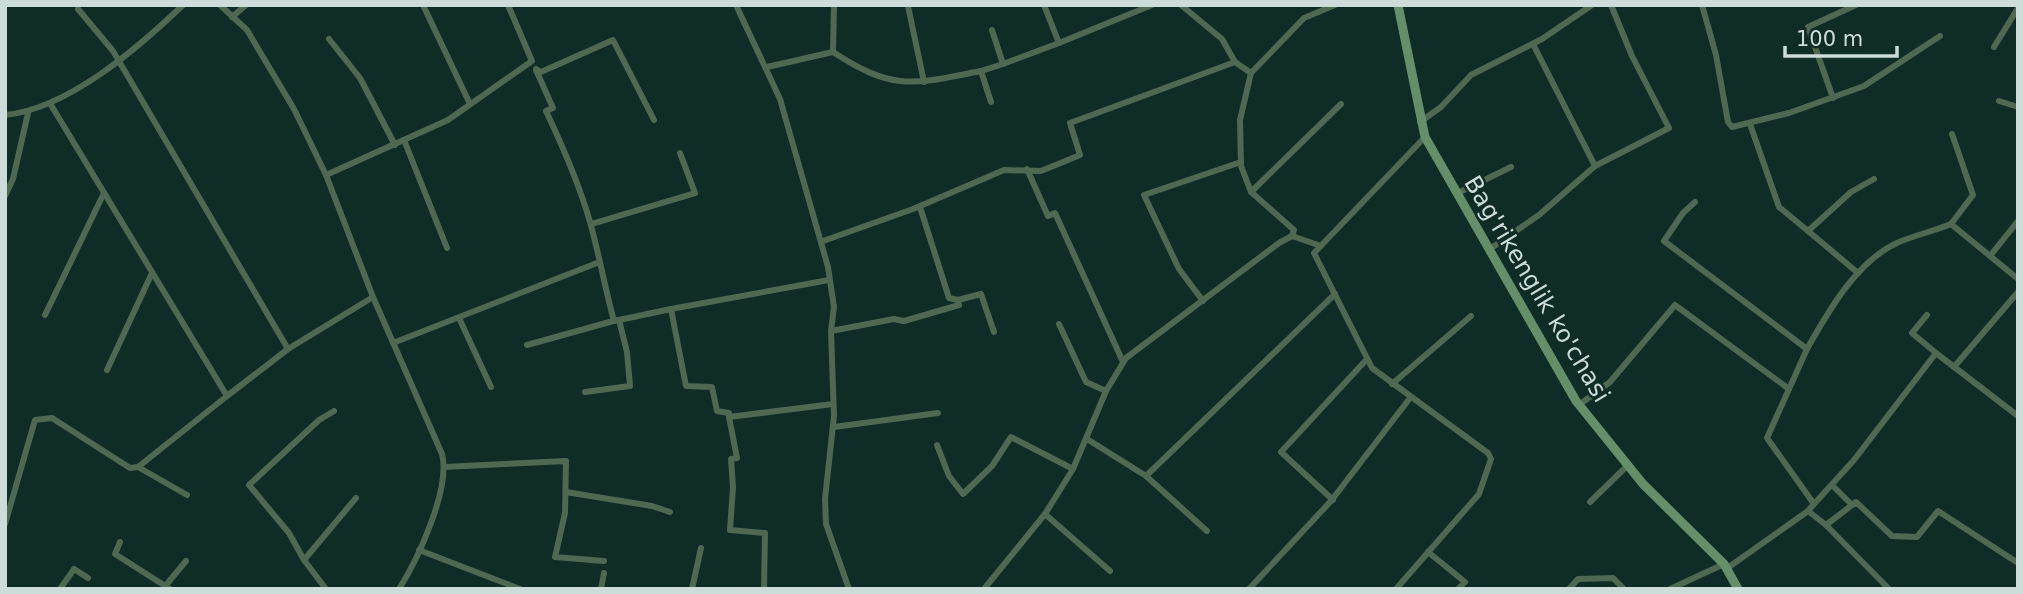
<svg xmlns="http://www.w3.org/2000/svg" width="2023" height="594" font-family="'DejaVu Sans',sans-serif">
  <rect width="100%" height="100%" fill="#0f2c26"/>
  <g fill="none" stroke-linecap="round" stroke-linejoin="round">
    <g stroke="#4f6851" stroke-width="6">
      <path d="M 220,5 L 247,30 L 294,109 L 326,175 L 373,297 L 442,454 C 451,488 418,559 399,589"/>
      <path d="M 423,5 L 470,104"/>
      <path d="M 736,5 L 780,99 L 828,267 L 834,307 L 831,331 L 834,416 L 825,499 L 826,524 L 849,589"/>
      <path d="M 1181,5 L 1222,39 L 1235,62"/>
      <path d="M 1702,5 L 1716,55 L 1728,122 L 1732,127 L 1789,113 L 1864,86 L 1940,36"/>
      <path d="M 908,6 L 924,82"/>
      <path d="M 78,9 L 113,51 L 288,349"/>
      <path d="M 232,17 L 246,5"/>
      <path d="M 329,39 L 360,78 L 395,145"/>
      <path d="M 1059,43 L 1152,5"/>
      <path d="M 1533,44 L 1595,166 L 1669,128 L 1632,56 L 1611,5"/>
      <path d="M 1994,47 L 2018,8"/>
      <path d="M 833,52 L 834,5"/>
      <path d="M 1003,64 L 1059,43 L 1044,5"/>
      <path d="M 767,67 L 833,52 C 894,92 914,84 981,71 L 991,102"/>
      <path d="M 536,69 L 541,72 L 613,40 L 654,120"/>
      <path d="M 536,70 L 553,108 L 546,111 C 563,147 579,183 590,222 C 599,254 605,288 614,321"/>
      <path d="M 981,71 L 1003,64 L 992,30"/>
      <path d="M 1833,98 L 1808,27 L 1856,5"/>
      <path d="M 1999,101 L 2018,107"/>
      <path d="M 51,105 L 227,396 L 288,349 L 373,297"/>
      <path d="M 5,115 C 68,109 138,48 183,5"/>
      <path d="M 1420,122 L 1441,107 L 1471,75 L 1542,39 L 1592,5"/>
      <path d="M 1750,124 L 1779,207 L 1808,231"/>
      <path d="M 404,140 L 447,248"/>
      <path d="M 1027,169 L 1048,216 L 1055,213 L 1123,362"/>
      <path d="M 326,175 L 448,120 L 532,61 L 508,5"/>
      <path d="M 1251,192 L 1341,104"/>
      <path d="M 1458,193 L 1511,167"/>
      <path d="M 5,196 L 13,179 L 28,113"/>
      <path d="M 1695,202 L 1683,213 L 1664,241 L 1807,349 L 1767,438 L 1814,504 L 1808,511"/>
      <path d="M 920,207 L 949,298 L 958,300 L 981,294 L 994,332"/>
      <path d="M 591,224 L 695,193 L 680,153"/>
      <path d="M 1951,224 L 1973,195 L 1952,134"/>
      <path d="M 1292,236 L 1294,230 L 1251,192 L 1241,166 L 1240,120 L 1251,73 L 1304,18 L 1335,5"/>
      <path d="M 823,241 L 913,209 L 1004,170 L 1041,171 L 1080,155 L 1070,123 L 1235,62 L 1251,73"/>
      <path d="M 1490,249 L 1539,215 L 1595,166"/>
      <path d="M 1990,256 L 2018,221"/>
      <path d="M 1858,273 L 1808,231 L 1851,192 L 1874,179"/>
      <path d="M 829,280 L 671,309 L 686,386 L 712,387 L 717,411 L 729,413 L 729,417 L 833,404"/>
      <path d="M 1203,301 L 1179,269 L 1144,195 L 1241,162"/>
      <path d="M 45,315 L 104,193"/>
      <path d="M 1927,315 L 1912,333 L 1936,353"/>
      <path d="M 459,318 L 491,387"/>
      <path d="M 1059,324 L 1086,382 L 1106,391"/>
      <path d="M 831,331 L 894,319 L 904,321 L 959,305 L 958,300"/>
      <path d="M 393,343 L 597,263"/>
      <path d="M 527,345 L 617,320"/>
      <path d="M 1807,349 C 1828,312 1857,260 1899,242 C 1916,235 1934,231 1951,224 L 2018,279"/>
      <path d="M 1954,367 L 2018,292"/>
      <path d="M 107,370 L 152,273"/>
      <path d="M 1392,384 L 1471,316"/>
      <path d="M 585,392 L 630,386 L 627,352 L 619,320 L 671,309"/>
      <path d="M 1579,405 L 1610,382 L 1675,305 L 1789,389"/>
      <path d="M 729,417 L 737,458 L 731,459 L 733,487 L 730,530 L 765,533 L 764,589"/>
      <path d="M 834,427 L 938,413"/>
      <path d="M 1087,439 L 1146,476 L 1335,294"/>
      <path d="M 937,445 L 949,476 L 963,494 L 992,466 L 1011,437 L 1073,469"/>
      <path d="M 138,467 L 187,495"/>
      <path d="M 444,467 L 566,461 L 565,513 L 555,557 L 604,561"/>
      <path d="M 1146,476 L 1207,531"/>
      <path d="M 1833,486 L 1851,504"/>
      <path d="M 566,492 L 652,506 L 670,512"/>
      <path d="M 1333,500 L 1281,452 L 1367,359"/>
      <path d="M 1590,502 L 1628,465"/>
      <path d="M 1814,504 L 1854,460 L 1936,353 L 2018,416"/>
      <path d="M 5,524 L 35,420 L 52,418 L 130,468 L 138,467 L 227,396"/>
      <path d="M 1826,525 L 1856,502 L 1892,536 L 1917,537 L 1938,511 L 2018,563"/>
      <path d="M 120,542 L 115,554 L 170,589"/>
      <path d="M 419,550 L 520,589"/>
      <path d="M 1428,552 L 1465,582 L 1458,589"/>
      <path d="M 304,560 L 289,533 L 249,485 L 319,420 L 334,411"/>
      <path d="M 1726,569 L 1808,511 L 1826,525 L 1889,589"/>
      <path d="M 1110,571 L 1045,514 L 1073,469 L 1106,391 L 1126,358 L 1279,243 L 1292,236 L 1321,246"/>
      <path d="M 166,585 L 186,561"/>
      <path d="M 60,589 L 74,569 L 88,578"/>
      <path d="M 326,589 L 304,560 L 356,498"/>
      <path d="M 601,589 L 604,573"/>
      <path d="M 692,589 L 701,548"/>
      <path d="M 984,589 L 1045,514"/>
      <path d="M 1249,589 L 1331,501 L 1410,398"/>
      <path d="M 1396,589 L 1479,494 L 1491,459 L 1488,453 L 1372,368 L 1314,253 L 1425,137"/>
      <path d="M 1569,589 L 1578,579 L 1613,578 L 1624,589"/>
      <path d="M 1670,589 L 1724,564"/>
    </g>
    <path stroke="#658e69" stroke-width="9" d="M 1398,5 L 1425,137 L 1576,401 L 1643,484 L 1724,564 L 1738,589"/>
  </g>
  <g text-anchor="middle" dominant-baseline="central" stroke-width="5" stroke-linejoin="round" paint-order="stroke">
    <g font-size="24" fill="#ccdcd8" stroke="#0f2c26">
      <text transform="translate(1537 289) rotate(59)">Bag'rikenglik ko'chasi</text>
    </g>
  </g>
  <rect width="2023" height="594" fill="none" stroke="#ccdcd8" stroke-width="14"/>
  <path d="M1785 46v10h112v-10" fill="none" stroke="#ccdcd8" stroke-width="3.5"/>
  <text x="1796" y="46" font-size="21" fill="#ccdcd8" stroke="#0f2c26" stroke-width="5" paint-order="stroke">100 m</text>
</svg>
